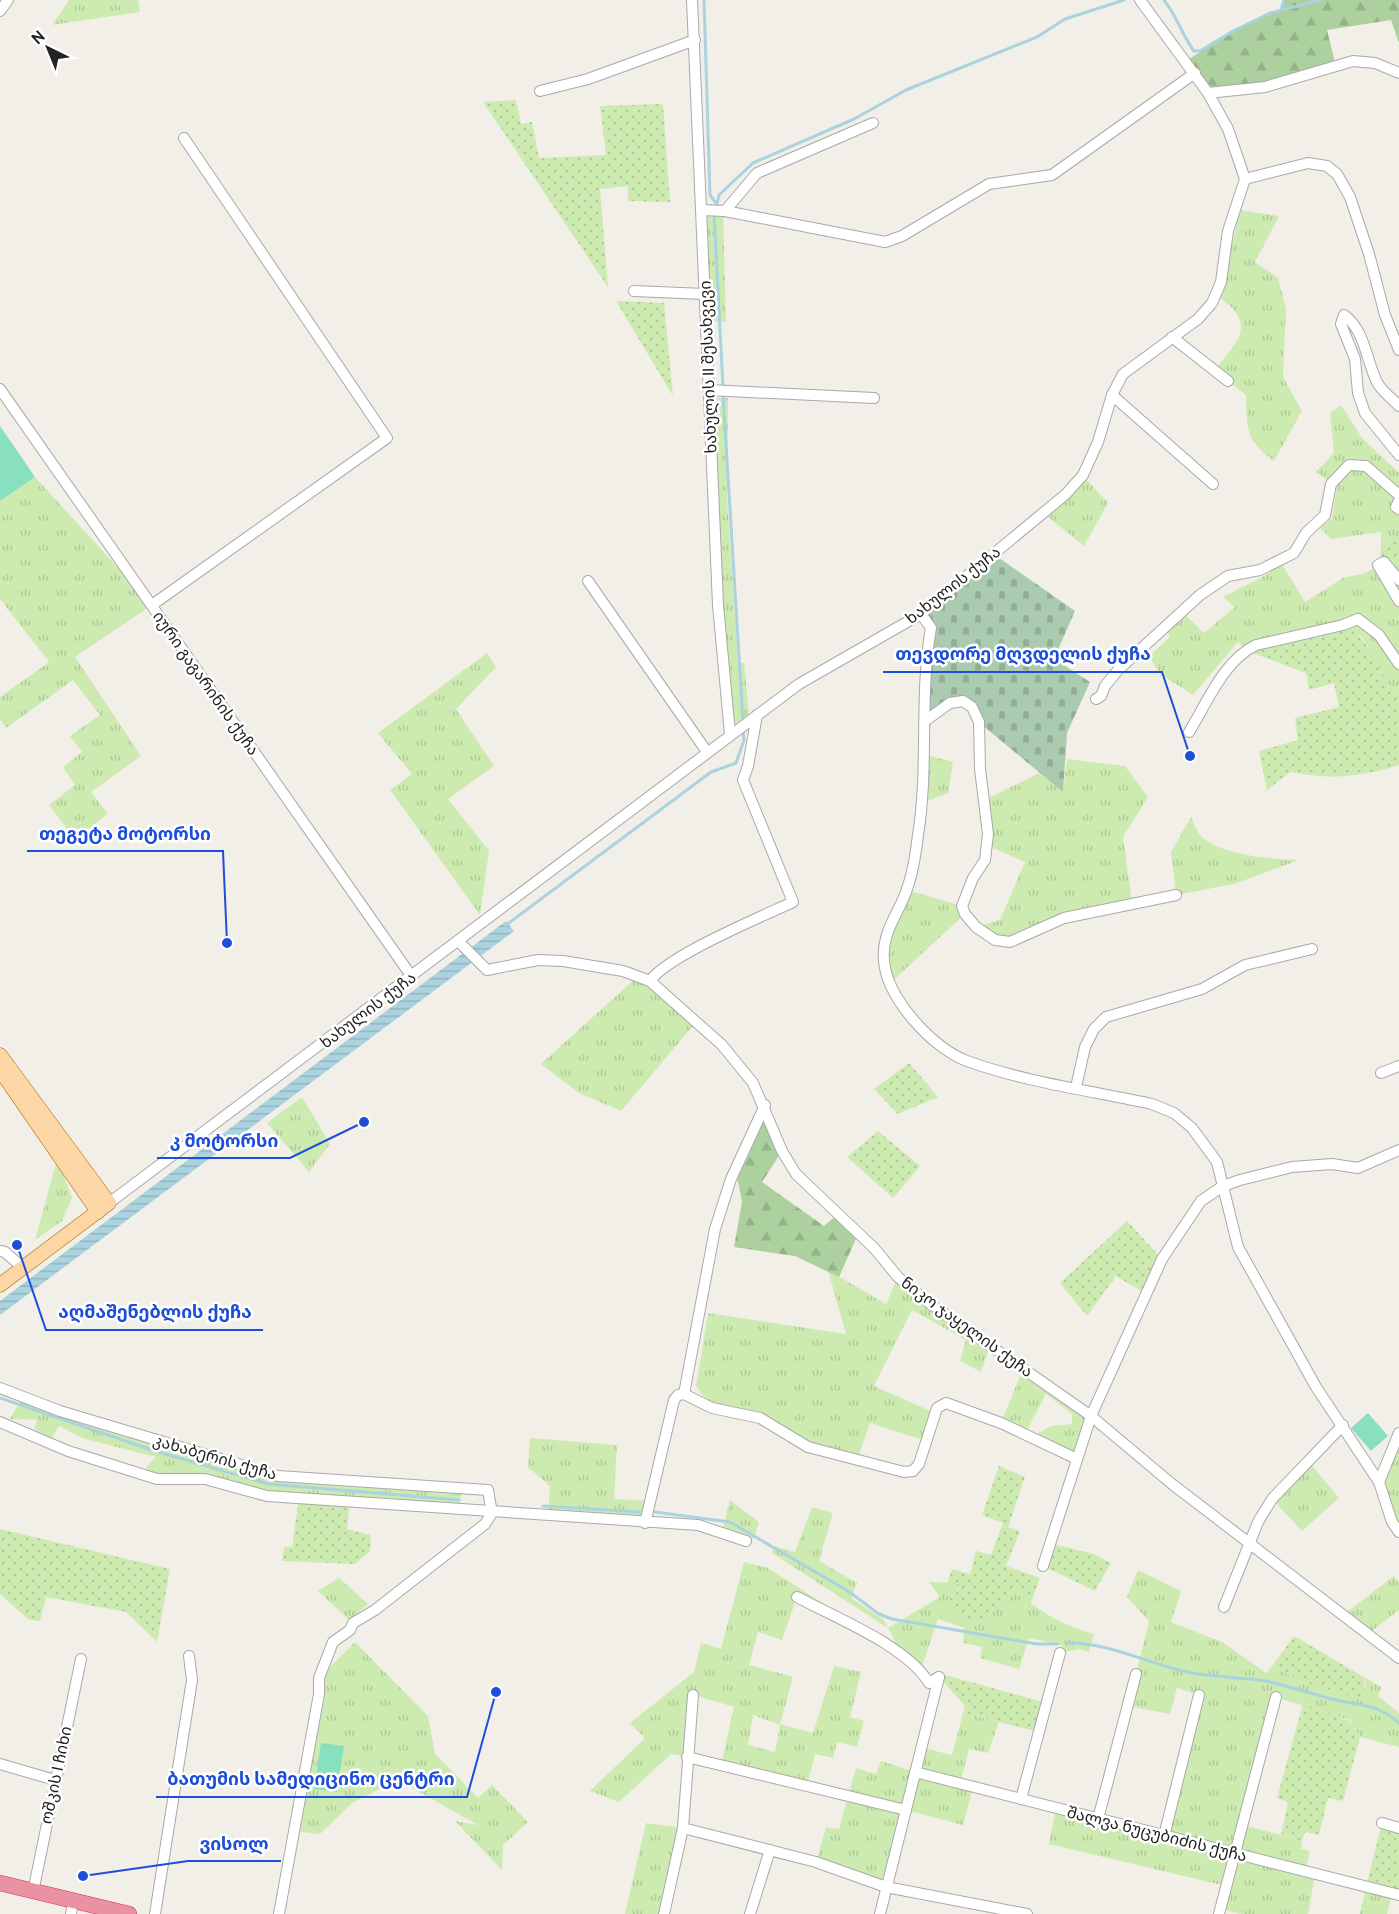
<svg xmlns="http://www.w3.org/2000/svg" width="1399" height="1914" font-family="Cabin,'Noto Sans Georgian',sans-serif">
  <defs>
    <pattern id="grass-tufts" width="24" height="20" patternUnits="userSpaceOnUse" patternTransform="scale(1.5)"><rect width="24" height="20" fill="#cdebb0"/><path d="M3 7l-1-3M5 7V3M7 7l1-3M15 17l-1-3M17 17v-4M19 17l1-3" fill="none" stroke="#b0c997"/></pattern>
    <pattern id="forest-firs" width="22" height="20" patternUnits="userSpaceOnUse" patternTransform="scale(1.5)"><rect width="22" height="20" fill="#add19e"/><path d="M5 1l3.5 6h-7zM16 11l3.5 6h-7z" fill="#95b388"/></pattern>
    <pattern id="cemetery-stones" width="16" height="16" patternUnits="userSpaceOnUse" patternTransform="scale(1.5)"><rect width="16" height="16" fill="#aacbaf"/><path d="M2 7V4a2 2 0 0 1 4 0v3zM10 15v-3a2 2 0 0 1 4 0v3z" fill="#92ae96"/></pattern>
    <pattern id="garden-dots" width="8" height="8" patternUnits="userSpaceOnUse" patternTransform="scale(1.5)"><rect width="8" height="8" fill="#cdebb0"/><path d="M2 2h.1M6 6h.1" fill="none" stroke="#b0c997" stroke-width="1.8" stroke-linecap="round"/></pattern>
    <pattern id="water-rules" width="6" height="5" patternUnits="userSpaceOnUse" patternTransform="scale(1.5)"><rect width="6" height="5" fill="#aad3df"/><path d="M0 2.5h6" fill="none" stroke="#92b5bf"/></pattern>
  </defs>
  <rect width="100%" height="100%" fill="#f2efe9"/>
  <g fill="url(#grass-tufts)" fill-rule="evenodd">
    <path d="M 69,0 L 138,0 L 140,12 L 52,25 Z"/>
    <path d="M 702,210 L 723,211 L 726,322 L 706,321 Z"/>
    <path d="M 1240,210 L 1279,216 L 1255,262 L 1278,278 L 1286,309 L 1283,377 L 1302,411 L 1274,461 C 1245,440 1247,429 1246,395 L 1215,370 C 1237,341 1258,325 1220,298 Z"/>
    <path d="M 713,398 L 728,398 L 727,497 L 738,663 L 744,663 L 749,715 L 734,724 L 718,603 Z"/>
    <path d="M 1341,405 L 1362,438 L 1399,473 L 1399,540 L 1381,545 L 1381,532 L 1331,539 L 1320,528 L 1332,518 L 1337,487 L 1316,472 L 1334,453 L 1330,413 Z"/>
    <path d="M 35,477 L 152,605 L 75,657 L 141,756 L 91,792 L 108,814 L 75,839 L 49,805 L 75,785 L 63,767 L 82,752 L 70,736 L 100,715 L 73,680 L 6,728 L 0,719 L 0,697 L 49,662 L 0,599 L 0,501 Z"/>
    <path d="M 1086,479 L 1108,503 L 1084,546 L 1048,517 Z"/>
    <path d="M 1389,560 L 1399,571 L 1399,694 C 1380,680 1376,655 1361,636 L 1332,632 L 1250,652 L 1238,642 L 1193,695 L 1160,674 L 1149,656 L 1170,637 L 1164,627 L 1182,612 L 1204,633 L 1235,607 L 1223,597 L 1268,574 L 1280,561 L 1305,602 L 1343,578 L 1365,573 Z"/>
    <path d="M 487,653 L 496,667 L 456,709 L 494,766 L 448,799 L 489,851 L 480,915 L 390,790 L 412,774 L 378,733 Z"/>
    <path d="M 922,754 L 953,762 L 948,793 L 923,803 Z"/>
    <path d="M 1067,759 L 1125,766 L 1148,797 L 1123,837 L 1132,903 L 1064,918 L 1010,942 L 976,927 L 1000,920 L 1025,862 L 987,845 L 984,800 L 1040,773 L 1063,791 Z"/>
    <path d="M 1191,817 C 1194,823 1197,833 1202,837 C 1224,856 1272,859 1299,860 L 1234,884 L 1176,895 L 1171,852 Z"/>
    <path d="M 907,890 L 962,906 L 965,914 L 888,985 L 887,930 Z"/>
    <path d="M 638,976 L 697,1021 L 621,1111 L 579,1093 L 541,1064 Z"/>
    <path d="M 302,1097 L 330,1144 L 309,1172 L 267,1123 Z"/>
    <path d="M 56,1163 L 63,1174 L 72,1198 L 62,1221 L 35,1240 Z"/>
    <path d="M 828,1270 L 886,1304 L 898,1277 L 990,1346 L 981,1372 L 960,1361 L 966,1340 L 912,1310 L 874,1386 L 935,1413 L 926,1441 L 870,1423 L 857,1460 L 808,1447 L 780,1427 L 712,1408 L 696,1386 L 708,1313 L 846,1334 Z"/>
    <path d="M 1023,1369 L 1091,1416 L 1077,1459 L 1031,1437 L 1051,1426 L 1072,1424 L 1072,1414 L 1046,1394 L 1025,1434 L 1001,1423 Z"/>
    <path d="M 21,1399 L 88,1424 L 283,1482 L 461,1494 L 460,1505 L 265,1492 L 209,1474 L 151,1474 L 146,1467 L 156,1457 L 85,1439 L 59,1426 L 52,1438 L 34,1429 L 37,1420 L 10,1419 Z"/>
    <path d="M 1399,1433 L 1399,1532 L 1377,1479 Z"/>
    <path d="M 530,1438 L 617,1445 L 614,1499 L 650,1501 L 645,1523 L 548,1516 L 550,1486 L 528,1467 Z"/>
    <path d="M 1308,1461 L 1339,1498 L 1302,1531 L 1272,1499 Z"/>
    <path d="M 730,1500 L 759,1522 L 754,1538 L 746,1541 L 722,1532 Z"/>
    <path d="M 812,1507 L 833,1513 L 819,1561 L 857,1583 L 851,1598 L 883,1619 L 888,1628 L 940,1597 L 929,1582 L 960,1583 L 955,1594 L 948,1599 L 985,1619 L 1018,1590 C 1036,1612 1066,1626 1094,1634 L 1089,1652 L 1078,1649 L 1060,1653 L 1062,1645 L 1029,1638 L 1019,1669 L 980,1658 L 982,1647 L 963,1643 L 964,1628 L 938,1619 L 921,1669 L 797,1597 L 782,1640 L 758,1632 L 749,1665 L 793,1677 L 780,1724 L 813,1733 L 834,1666 L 861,1672 L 850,1717 L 864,1721 L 857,1747 L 837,1742 L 833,1758 L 815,1754 L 807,1786 L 721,1765 L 734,1707 L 694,1695 L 687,1757 L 671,1754 L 619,1802 L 590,1791 L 645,1738 L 630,1723 L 694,1672 L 701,1643 L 721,1649 L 744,1562 L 768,1568 L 901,1653 L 888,1628 L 772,1553 L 774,1546 L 795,1552 ZM 753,1715 L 780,1725 L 775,1752 L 748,1745 Z"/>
    <path d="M 1138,1570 L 1181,1591 L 1171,1622 L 1224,1643 L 1266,1673 L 1276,1669 L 1361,1699 L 1366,1686 L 1364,1677 L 1381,1687 L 1378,1696 L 1399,1713 L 1399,1747 L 1360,1737 L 1350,1720 L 1276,1697 L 1243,1825 L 1302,1841 L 1301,1849 L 1310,1851 L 1305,1872 L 1315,1875 L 1308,1914 L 1241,1914 L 1221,1909 L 1226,1886 L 1049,1844 L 1056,1808 L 1163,1836 L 1199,1695 L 1177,1688 L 1170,1714 L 1128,1706 L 1149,1621 L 1127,1597 Z"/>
    <path d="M 1394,1576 L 1399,1583 L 1399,1610 L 1368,1634 L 1343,1615 Z"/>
    <path d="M 339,1578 L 368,1604 L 349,1620 L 318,1591 Z"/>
    <path d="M 355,1642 L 428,1716 L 435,1754 L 478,1798 L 492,1785 L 528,1822 L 503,1845 L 502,1870 L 455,1821 L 478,1825 L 398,1780 L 352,1803 L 320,1834 L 295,1831 L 319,1678 Z"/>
    <path d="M 963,1713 L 999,1722 L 988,1753 L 969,1749 L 960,1784 L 973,1787 L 963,1825 L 906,1810 L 886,1887 L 816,1862 L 826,1827 L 839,1829 L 856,1768 L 876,1774 L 881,1761 L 915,1772 L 920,1747 L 952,1755 Z"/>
    <path d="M 646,1823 L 683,1828 L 664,1914 L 625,1914 Z"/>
    <path d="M 1366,1887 L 1392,1894 L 1387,1914 L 1360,1914 Z"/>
  </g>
  <g fill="url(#forest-firs)">
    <path d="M 1283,0 L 1399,0 L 1399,43 L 1391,20 L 1327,30 L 1336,66 L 1265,87 L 1208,93 L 1186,61 L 1233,31 L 1280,10 Z"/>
    <path d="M 765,1105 L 782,1151 L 762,1182 L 824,1226 L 838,1214 L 859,1232 L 839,1277 L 795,1256 L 734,1247 L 742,1202 L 737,1176 L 727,1173 Z"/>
  </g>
  <path fill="url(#cemetery-stones)" d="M 999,558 L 1075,611 L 1054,659 L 1090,682 L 1067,733 L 1063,792 L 982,725 L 978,706 L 964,697 L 930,714 L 930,670 L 934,626 L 928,614 Z"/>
  <g fill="url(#garden-dots)">
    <path d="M 516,100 L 521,124 L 532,122 L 539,158 L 606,155 L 600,106 L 663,104 L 670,202 L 628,201 L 628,186 L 600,189 L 608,287 L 483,102 Z"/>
    <path d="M 616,301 L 664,303 L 673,396 Z"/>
    <path d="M 1399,540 L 1399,571 L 1389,560 L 1380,558 L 1381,545 Z"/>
    <path d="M 1350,630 C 1377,646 1376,676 1399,694 L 1399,765 C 1360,777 1331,780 1290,772 L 1267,790 L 1259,751 L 1298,740 L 1295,718 L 1339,707 L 1334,683 L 1309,690 L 1306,673 L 1250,652 Z"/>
    <path d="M 909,1063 L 938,1097 L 898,1114 L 874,1089 Z"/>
    <path d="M 878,1131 L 920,1166 L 893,1198 L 847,1157 Z"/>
    <path d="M 1127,1221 L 1162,1259 L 1146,1294 L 1116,1276 L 1087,1316 L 1060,1283 Z"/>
    <path d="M 999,1466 L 1025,1477 L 1008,1527 L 1020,1531 L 1006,1566 L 1040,1578 L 1030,1605 L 1018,1591 L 985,1619 L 974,1622 L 956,1614 L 948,1599 L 955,1594 L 960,1584 L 947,1584 L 952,1569 L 970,1574 L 976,1551 L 991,1555 L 1003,1523 L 982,1515 Z"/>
    <path d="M 299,1498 L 350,1501 L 347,1529 L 371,1535 L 370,1551 L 355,1564 L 282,1561 L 284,1547 L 292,1547 Z"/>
    <path d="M 0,1529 L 170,1569 L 157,1642 L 126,1612 L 46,1597 L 40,1621 L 29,1620 L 0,1594 Z"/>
    <path d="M 1050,1543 L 1093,1554 L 1111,1563 L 1095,1591 L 1043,1566 Z"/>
    <path d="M 1294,1636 L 1364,1677 L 1365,1696 L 1361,1699 L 1306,1683 L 1276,1669 L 1267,1673 Z"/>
    <path d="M 949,1676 L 1047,1703 L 1039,1732 L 963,1713 L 965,1706 L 939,1677 Z"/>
    <path d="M 1303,1704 L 1350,1721 L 1360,1737 L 1343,1801 L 1328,1798 L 1319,1835 L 1305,1832 L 1302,1841 L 1281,1835 L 1288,1802 L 1277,1798 Z"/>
    <path d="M 1382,1823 L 1399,1828 L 1399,1895 L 1366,1887 Z"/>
  </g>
  <g fill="#88e0be">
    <path d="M 0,426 L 35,477 L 0,501 Z"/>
    <path d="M 1368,1413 L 1388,1436 L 1371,1451 L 1351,1428 Z"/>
    <path d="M 321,1743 L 344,1746 L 337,1792 L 314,1789 Z"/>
  </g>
  <path fill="url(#water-rules)" d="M 506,921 L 514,931 L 0,1315 L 0,1301 Z"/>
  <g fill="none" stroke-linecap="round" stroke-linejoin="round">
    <g stroke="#aad3df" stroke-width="3">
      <path d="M 704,0 L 710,195 L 716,203"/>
      <path d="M 1164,0 C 1177,16 1182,35 1194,51 L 1200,51 L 1233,31 L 1270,13 L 1321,0"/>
      <path d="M 1281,10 L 1284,0"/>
      <path d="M 716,208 L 719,195 L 753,163 L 854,119 L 906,90 L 1037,37 L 1065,19 L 1124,0"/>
      <path d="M 714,214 L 723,387"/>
      <path d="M 723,394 L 743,722"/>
      <path d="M 506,925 L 711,772 L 736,763 L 744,740 L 743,729"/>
      <path d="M 0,1398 L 155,1451 L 268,1484 L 459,1500"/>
      <path d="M 543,1506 L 640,1512"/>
      <path d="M 655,1512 L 730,1522 L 848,1591 L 879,1614 L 892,1619 L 1037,1644 L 1058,1644"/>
      <path d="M 1067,1643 C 1105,1642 1143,1661 1179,1670 C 1207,1678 1236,1676 1265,1681 C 1289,1686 1312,1694 1336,1700 C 1362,1706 1378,1704 1399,1723"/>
    </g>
    <defs>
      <g id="minor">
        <path d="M 692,0 L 718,605 L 730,734"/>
        <path d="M 0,11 L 8,0"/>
        <path d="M 540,91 L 588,79 L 695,40"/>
        <path d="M 1208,93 L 1265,87 L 1353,61 L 1375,63 L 1399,73"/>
        <path d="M 1245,179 L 1308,163 L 1327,166 L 1337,174 L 1350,197 L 1369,254 L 1385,315 L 1399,350"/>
        <path d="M 702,210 L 725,211 L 885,242 L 902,236 L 989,184 L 1052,175 L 1195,73"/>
        <path d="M 725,211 L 757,173 L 873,123"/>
        <path d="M 634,291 L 705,294"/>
        <path d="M 1172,337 L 1228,381"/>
        <path d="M 0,389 L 412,977"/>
        <path d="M 709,390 L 874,398"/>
        <path d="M 1112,395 L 1213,484"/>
        <path d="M 1399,406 C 1392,398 1381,391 1377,382 C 1366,360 1365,330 1344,315 L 1341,324 L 1355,359 L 1358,393 L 1365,413 L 1399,455"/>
        <path d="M 1399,501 L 1396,507 L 1399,509"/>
        <path d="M 1399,580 L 1384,562 L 1378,565 L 1399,601"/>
        <path d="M 588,581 L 707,752"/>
        <path d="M 152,605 L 387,438 L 184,138"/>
        <path d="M 921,614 L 931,628 C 919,696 929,767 918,835 C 916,853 913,872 907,889 C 899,914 881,932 884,961 C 887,998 932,1048 967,1061 C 1025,1082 1092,1091 1152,1104 L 1174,1113 L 1192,1128 L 1217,1162 L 1238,1247 L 1316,1387 L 1379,1482 L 1392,1522 L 1399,1532"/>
        <path d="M 1096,699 L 1101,696 L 1105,686 L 1118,670 L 1200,595 L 1228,576 L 1260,570 L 1294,553 L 1306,533 L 1325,515 L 1331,484 L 1349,465 L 1366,466 L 1399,495"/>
        <path d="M 925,721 L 950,703 L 963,701 L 972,707 L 979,722 L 980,769 L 988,834 L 985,860 L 973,878 L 962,906 L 965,914 L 976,927 L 995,940 L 1010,942 L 1064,918 L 1176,895"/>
        <path d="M 1189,732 C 1207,703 1224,660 1256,645 L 1343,625 L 1358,619 L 1379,635 L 1399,664"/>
        <path d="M 459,942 L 487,970 L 538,960 L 563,961 L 623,971 L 650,981 L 722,1045 L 753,1083 L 782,1151 L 796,1174 L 874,1248 L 898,1277 L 929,1303 L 1091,1416 L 1172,1484 L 1399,1658"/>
        <path d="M 650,981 C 667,956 763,916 793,902 L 743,780 L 748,766 L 757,715"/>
        <path d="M 1381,1073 L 1399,1066"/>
        <path d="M 1076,1087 L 1085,1047 L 1094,1029 L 1106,1017 L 1202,989 L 1245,965 L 1312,949"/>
        <path d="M 109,1203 L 799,684 L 921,614 L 1066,494 L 1083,475 L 1098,442 L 1112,395 L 1123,374 L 1198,319 L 1212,303 L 1221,282 L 1228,231 L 1245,179 L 1228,129 L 1208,93 L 1140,0"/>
        <path d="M 0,1251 L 5,1252 L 23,1268"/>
        <path d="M 0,1388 L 60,1411 L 278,1476 L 488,1490 L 492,1513 L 485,1524 L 375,1610 L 353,1623 L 350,1630 L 333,1642 L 319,1678 L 319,1694 L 279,1914"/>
        <path d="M 684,1394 L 715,1229 L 731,1179 L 765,1105"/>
        <path d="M 0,1422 L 68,1451 L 157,1479 L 205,1479 L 267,1496 L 698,1525 L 746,1541"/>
        <path d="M 1379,1482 L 1399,1433"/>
        <path d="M 645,1523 L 674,1400 L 678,1395 L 684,1394 L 712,1408 L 760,1418 L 808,1447 L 904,1472 L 913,1471 L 919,1464 L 937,1408 L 946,1403 L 1001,1423 L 1077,1459"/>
        <path d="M 1043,1566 L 1091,1416 L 1162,1259 L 1201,1201 L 1223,1186 L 1240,1180 L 1292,1167 L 1332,1164 L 1358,1168 L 1399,1150"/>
        <path d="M 797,1597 C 836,1618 907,1646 929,1683 L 939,1677"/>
        <path d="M 1224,1607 L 1258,1522 L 1272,1499 L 1343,1425"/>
        <path d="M 687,1757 L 906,1810"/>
        <path d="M 0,1764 L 55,1780"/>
        <path d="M 915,1772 L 1399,1895"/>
        <path d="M 1021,1799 L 1060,1653"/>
        <path d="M 1098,1819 L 1136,1674"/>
        <path d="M 1382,1823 L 1399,1828"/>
        <path d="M 683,1828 L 816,1862 L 886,1887 L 1027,1914"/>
        <path d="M 1164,1836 L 1199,1695"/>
        <path d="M 33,1892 L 81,1659"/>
        <path d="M 71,1914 L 73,1902"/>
        <path d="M 155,1914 L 192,1680 L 189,1656"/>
        <path d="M 664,1914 L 683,1828 L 693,1695"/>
        <path d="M 750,1914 L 770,1850"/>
        <path d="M 880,1914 L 939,1677"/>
        <path d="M 1219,1914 L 1276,1697"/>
      </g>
      <g id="major">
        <path d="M 0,1055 L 109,1203 L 0,1285"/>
        <path d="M 0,1070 L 98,1212"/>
      </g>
      <path id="highway" d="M 0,1883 L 129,1914"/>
    </defs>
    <use href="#minor" stroke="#a9a9a9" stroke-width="12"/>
    <use href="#major" stroke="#a06b00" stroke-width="15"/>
    <use href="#highway" stroke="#dc2a67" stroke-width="16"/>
    <use href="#minor" stroke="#fff" stroke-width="10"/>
    <use href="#major" stroke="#fcd6a4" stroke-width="14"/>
    <use href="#highway" stroke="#e892a2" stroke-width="15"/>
  </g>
  <g text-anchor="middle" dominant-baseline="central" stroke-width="5" stroke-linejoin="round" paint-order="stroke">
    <g font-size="16" fill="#222" stroke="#fff">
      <text transform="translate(708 367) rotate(-92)">ხახულის II შესახვევი</text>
      <text transform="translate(953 585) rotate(-38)">ხახულის ქუჩა</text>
      <text transform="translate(206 683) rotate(55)">იური გაგარინის ქუჩა</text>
      <text transform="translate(368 1010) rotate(-37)">ხახულის ქუჩა</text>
      <text transform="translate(967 1327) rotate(36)">ნიკო ჯაყელის ქუჩა</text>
      <text transform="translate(215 1457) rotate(16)">კახაბერის ქუჩა</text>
      <text transform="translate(56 1775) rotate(-78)">ოშკის I ჩიხი</text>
      <text transform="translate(1157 1834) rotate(14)">შალვა ნუცუბიძის ქუჩა</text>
    </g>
  </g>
  <path fill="none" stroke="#1d4ed8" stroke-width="2" d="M1190 756L1162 672H883M227 943L223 851H27M364 1122L290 1158H157M17 1245L46 1330H263M496 1692L467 1797H156M83 1876L188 1861H281"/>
  <g fill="#1d4ed8" stroke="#fff" stroke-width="2">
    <circle cx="1190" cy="756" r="6"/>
    <circle cx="227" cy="943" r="6"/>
    <circle cx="364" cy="1122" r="6"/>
    <circle cx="17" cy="1245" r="6"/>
    <circle cx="496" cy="1692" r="6"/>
    <circle cx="83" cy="1876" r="6"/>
  </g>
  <g font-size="18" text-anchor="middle" font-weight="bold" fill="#1d4ed8" stroke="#fff" stroke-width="5" stroke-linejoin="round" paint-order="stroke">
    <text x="1023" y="660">თევდორე მღვდელის ქუჩა</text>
    <text x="125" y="840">თეგეტა მოტორსი</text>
    <text x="224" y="1147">კ მოტორსი</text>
    <text x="155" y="1318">აღმაშენებლის ქუჩა</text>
    <text x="311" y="1785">ბათუმის სამედიცინო ცენტრი</text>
    <text x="234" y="1850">ვისოლ</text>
  </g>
  <g transform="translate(48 48) rotate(317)" stroke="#ffffff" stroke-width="4.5" paint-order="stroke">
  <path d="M0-4.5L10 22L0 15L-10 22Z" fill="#222222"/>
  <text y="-9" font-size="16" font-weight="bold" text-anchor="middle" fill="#222222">N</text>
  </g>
</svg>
